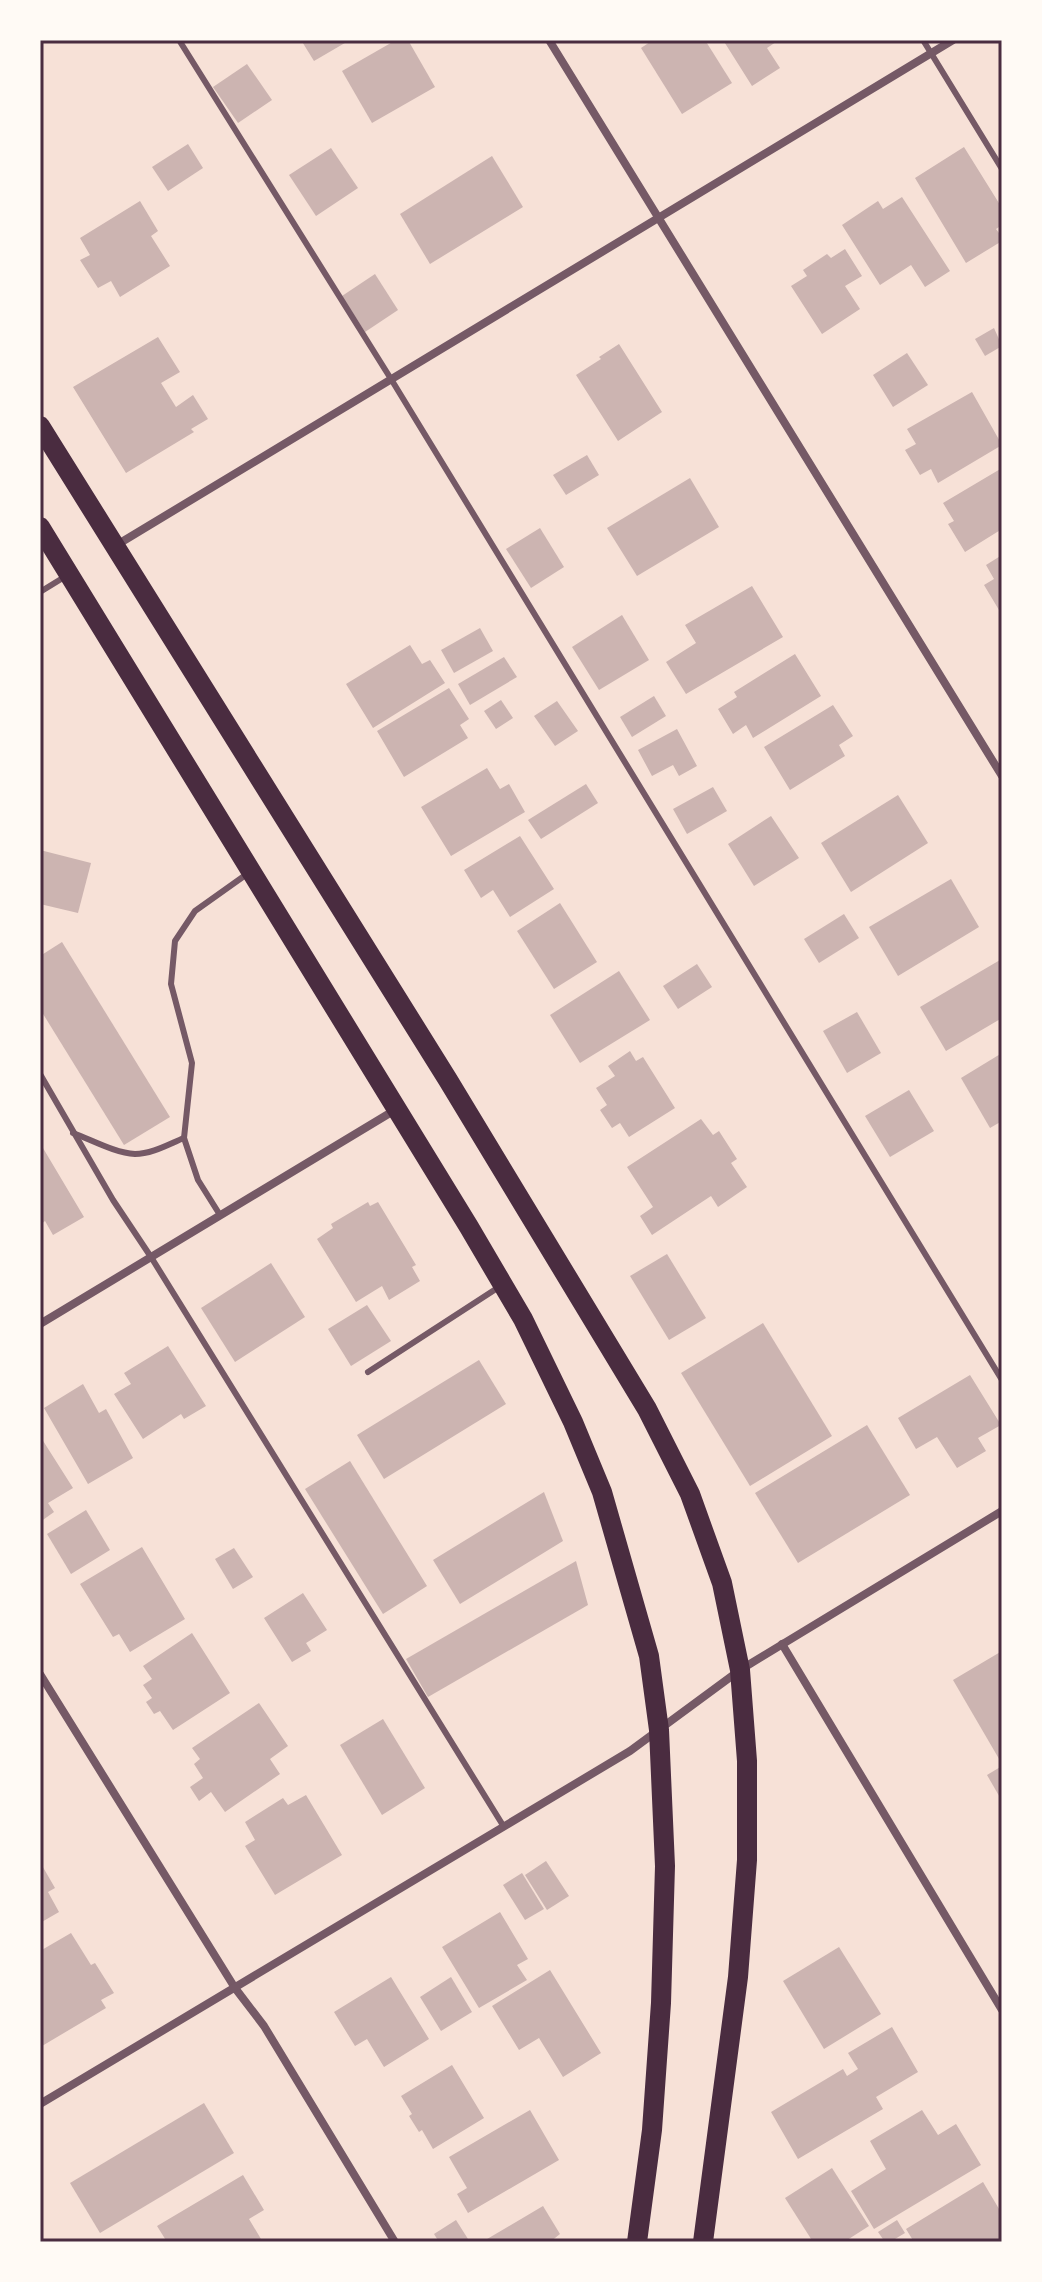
<svg xmlns="http://www.w3.org/2000/svg" width="1042" height="2282" font-family="Commissioner,sans-serif">
  <rect width="100%" height="100%" fill="#f7e1d7"/>
  <g fill="#ccb4b1">
    <path d="M 301,40 L 350,40 L 314,61 Z"/>
    <path d="M 396,40 L 408,40 L 435,87 L 372,123 L 342,71 Z"/>
    <path d="M 653,40 L 705,40 L 732,83 L 682,114 L 641,48 Z"/>
    <path d="M 723,40 L 779,40 L 767,48 L 780,68 L 752,86 Z"/>
    <path d="M 247,64 L 272,100 L 238,123 L 213,87 Z"/>
    <path d="M 188,144 L 203,168 L 168,191 L 152,167 Z"/>
    <path d="M 964,147 L 1002,208 L 1002,225 L 996,229 L 1002,237 L 1002,241 L 966,263 L 915,178 Z"/>
    <path d="M 331,148 L 358,188 L 316,216 L 289,175 Z"/>
    <path d="M 492,156 L 523,207 L 430,264 L 400,214 Z"/>
    <path d="M 902,197 L 950,271 L 925,287 L 911,265 L 880,285 L 842,225 L 878,201 L 883,209 Z"/>
    <path d="M 140,201 L 158,231 L 151,236 L 170,266 L 120,297 L 111,281 L 98,288 L 80,260 L 90,255 L 80,238 Z"/>
    <path d="M 845,249 L 862,276 L 845,286 L 860,309 L 822,334 L 791,286 L 807,276 L 803,270 L 827,254 L 831,258 Z"/>
    <path d="M 375,274 L 398,310 L 365,332 L 342,296 Z"/>
    <path d="M 994,328 L 1002,346 L 985,356 L 975,339 Z"/>
    <path d="M 158,337 L 180,372 L 161,383 L 176,407 L 193,395 L 208,419 L 191,429 L 194,432 L 126,473 L 73,387 Z"/>
    <path d="M 619,344 L 662,412 L 618,441 L 576,375 L 601,359 L 599,357 Z"/>
    <path d="M 907,353 L 928,385 L 893,407 L 873,375 Z"/>
    <path d="M 972,392 L 1002,445 L 938,483 L 931,469 L 920,475 L 905,450 L 916,444 L 907,429 Z"/>
    <path d="M 587,455 L 599,475 L 566,495 L 553,475 Z"/>
    <path d="M 1002,468 L 1002,529 L 965,552 L 948,524 L 954,521 L 943,503 Z"/>
    <path d="M 690,478 L 719,527 L 637,576 L 607,528 Z"/>
    <path d="M 540,528 L 564,567 L 531,588 L 506,549 Z"/>
    <path d="M 1002,555 L 1002,615 L 984,585 L 994,579 L 986,565 Z"/>
    <path d="M 752,586 L 783,637 L 686,694 L 666,662 L 696,643 L 685,625 Z"/>
    <path d="M 622,615 L 649,660 L 599,690 L 572,647 Z"/>
    <path d="M 480,628 L 493,651 L 454,673 L 441,650 Z"/>
    <path d="M 410,645 L 422,664 L 430,660 L 445,683 L 373,728 L 346,684 Z"/>
    <path d="M 795,654 L 821,696 L 753,738 L 746,725 L 733,734 L 718,709 L 737,697 L 734,692 Z"/>
    <path d="M 504,657 L 517,677 L 470,705 L 458,684 Z"/>
    <path d="M 449,688 L 469,719 L 460,725 L 468,738 L 404,777 L 377,731 Z"/>
    <path d="M 654,696 L 666,716 L 632,737 L 620,717 Z"/>
    <path d="M 501,700 L 513,718 L 496,729 L 484,711 Z"/>
    <path d="M 557,701 L 578,731 L 555,746 L 534,716 Z"/>
    <path d="M 833,705 L 853,736 L 839,745 L 845,756 L 790,790 L 764,747 Z"/>
    <path d="M 677,729 L 697,766 L 679,776 L 673,765 L 652,776 L 638,750 Z"/>
    <path d="M 487,768 L 500,789 L 509,784 L 525,812 L 451,856 L 421,807 Z"/>
    <path d="M 586,784 L 598,803 L 541,839 L 528,820 Z"/>
    <path d="M 713,787 L 727,811 L 687,834 L 673,809 Z"/>
    <path d="M 898,795 L 928,843 L 851,892 L 821,843 Z"/>
    <path d="M 771,816 L 799,858 L 754,886 L 728,844 Z"/>
    <path d="M 520,836 L 554,889 L 510,917 L 493,890 L 481,898 L 464,870 Z"/>
    <path d="M 40,850 L 91,863 L 78,913 L 40,904 Z"/>
    <path d="M 951,879 L 979,927 L 898,976 L 869,927 Z"/>
    <path d="M 560,903 L 597,962 L 554,989 L 517,931 Z"/>
    <path d="M 844,914 L 859,938 L 819,963 L 804,939 Z"/>
    <path d="M 62,942 L 170,1117 L 124,1145 L 40,1009 L 40,956 Z"/>
    <path d="M 1000,960 L 1002,963 L 1002,1018 L 946,1051 L 920,1007 Z"/>
    <path d="M 697,964 L 712,987 L 678,1009 L 663,986 Z"/>
    <path d="M 619,971 L 650,1020 L 580,1063 L 550,1015 Z"/>
    <path d="M 857,1012 L 881,1053 L 847,1073 L 823,1031 Z"/>
    <path d="M 630,1051 L 636,1061 L 643,1057 L 675,1108 L 629,1137 L 620,1123 L 612,1128 L 600,1110 L 607,1105 L 596,1088 L 615,1076 L 608,1066 Z"/>
    <path d="M 1002,1053 L 1002,1121 L 990,1128 L 961,1078 Z"/>
    <path d="M 909,1090 L 934,1131 L 890,1157 L 865,1116 Z"/>
    <path d="M 701,1119 L 713,1135 L 719,1131 L 737,1159 L 731,1163 L 747,1187 L 718,1207 L 711,1196 L 652,1235 L 640,1216 L 653,1207 L 627,1167 Z"/>
    <path d="M 40,1143 L 84,1217 L 53,1235 L 45,1221 L 40,1225 Z"/>
    <path d="M 368,1202 L 370,1206 L 378,1202 L 416,1265 L 412,1267 L 420,1281 L 389,1300 L 382,1286 L 356,1302 L 317,1239 L 333,1228 L 331,1224 Z"/>
    <path d="M 667,1254 L 706,1318 L 669,1340 L 630,1276 Z"/>
    <path d="M 271,1263 L 305,1317 L 235,1362 L 201,1308 Z"/>
    <path d="M 367,1305 L 391,1341 L 351,1366 L 328,1329 Z"/>
    <path d="M 763,1323 L 832,1436 L 750,1486 L 681,1373 Z"/>
    <path d="M 168,1346 L 206,1406 L 184,1419 L 181,1414 L 143,1439 L 114,1394 L 131,1384 L 124,1373 Z"/>
    <path d="M 479,1360 L 506,1404 L 384,1479 L 357,1435 Z"/>
    <path d="M 970,1375 L 1001,1425 L 978,1438 L 986,1451 L 957,1468 L 937,1437 L 916,1449 L 898,1418 Z"/>
    <path d="M 83,1384 L 99,1413 L 106,1409 L 133,1458 L 88,1484 L 44,1408 Z"/>
    <path d="M 867,1425 L 910,1495 L 798,1563 L 755,1493 Z"/>
    <path d="M 40,1436 L 73,1488 L 48,1503 L 54,1512 L 40,1522 Z"/>
    <path d="M 350,1461 L 427,1586 L 383,1614 L 305,1489 Z"/>
    <path d="M 544,1492 L 563,1541 L 460,1604 L 433,1560 Z"/>
    <path d="M 86,1510 L 110,1550 L 71,1574 L 47,1534 Z"/>
    <path d="M 142,1547 L 185,1619 L 130,1652 L 119,1634 L 113,1637 L 80,1584 Z"/>
    <path d="M 234,1548 L 253,1577 L 233,1589 L 215,1559 Z"/>
    <path d="M 576,1561 L 588,1605 L 428,1697 L 406,1659 Z"/>
    <path d="M 303,1593 L 327,1630 L 306,1643 L 311,1651 L 292,1662 L 264,1618 Z"/>
    <path d="M 192,1633 L 230,1693 L 173,1730 L 160,1711 L 154,1714 L 146,1702 L 152,1698 L 143,1685 L 152,1679 L 143,1666 Z"/>
    <path d="M 1002,1651 L 1002,1764 L 953,1680 Z"/>
    <path d="M 259,1703 L 288,1746 L 270,1759 L 280,1774 L 225,1812 L 211,1792 L 199,1801 L 190,1787 L 203,1778 L 194,1764 L 200,1759 L 192,1748 Z"/>
    <path d="M 383,1719 L 425,1788 L 382,1815 L 340,1745 Z"/>
    <path d="M 1002,1766 L 1002,1801 L 987,1775 Z"/>
    <path d="M 306,1795 L 342,1855 L 275,1895 L 245,1846 L 255,1840 L 245,1822 L 283,1798 L 288,1805 Z"/>
    <path d="M 546,1861 L 569,1896 L 547,1910 L 525,1875 Z"/>
    <path d="M 40,1862 L 55,1888 L 48,1892 L 59,1912 L 40,1923 Z"/>
    <path d="M 522,1873 L 544,1909 L 525,1920 L 503,1885 Z"/>
    <path d="M 500,1912 L 528,1959 L 517,1965 L 527,1980 L 479,2008 L 442,1947 Z"/>
    <path d="M 71,1933 L 91,1965 L 95,1963 L 114,1993 L 101,2000 L 106,2008 L 42,2046 L 40,2043 L 40,1951 Z"/>
    <path d="M 839,1947 L 881,2014 L 824,2049 L 783,1981 Z"/>
    <path d="M 550,1970 L 601,2053 L 563,2077 L 539,2038 L 519,2050 L 492,2006 Z"/>
    <path d="M 391,1977 L 429,2039 L 384,2067 L 367,2039 L 355,2046 L 334,2012 Z"/>
    <path d="M 451,1977 L 472,2012 L 441,2031 L 420,1997 Z"/>
    <path d="M 892,2027 L 918,2072 L 876,2097 L 883,2109 L 798,2159 L 771,2112 L 843,2069 L 847,2076 L 858,2069 L 848,2053 Z"/>
    <path d="M 452,2065 L 484,2118 L 433,2149 L 422,2130 L 419,2132 L 409,2116 L 412,2114 L 401,2096 Z"/>
    <path d="M 204,2103 L 234,2153 L 100,2233 L 70,2183 Z"/>
    <path d="M 530,2110 L 559,2160 L 468,2213 L 457,2194 L 467,2188 L 449,2157 Z"/>
    <path d="M 922,2110 L 938,2135 L 956,2124 L 981,2165 L 874,2229 L 851,2191 L 886,2169 L 870,2141 Z"/>
    <path d="M 832,2168 L 869,2226 L 844,2242 L 813,2242 L 785,2198 Z"/>
    <path d="M 243,2175 L 264,2210 L 249,2219 L 261,2239 L 257,2242 L 167,2242 L 157,2226 Z"/>
    <path d="M 983,2182 L 1002,2214 L 1002,2238 L 996,2242 L 914,2242 L 906,2229 Z"/>
    <path d="M 543,2206 L 560,2234 L 550,2242 L 482,2242 Z"/>
    <path d="M 456,2220 L 468,2239 L 463,2242 L 439,2242 L 434,2234 Z"/>
    <path d="M 897,2220 L 905,2233 L 890,2242 L 885,2242 L 878,2232 Z"/>
  </g>
  <g fill="none" stroke-linecap="round" stroke-linejoin="round">
    <g stroke="#755966" stroke-width="6">
      <path d="M 179,40 L 391,379 L 1002,1380"/>
      <path d="M 923,40 L 1002,169"/>
      <path d="M 40,592 L 66,576"/>
      <path d="M 40,1074 L 113,1200 L 151,1257 L 504,1827"/>
      <path d="M 73,1133 C 92,1140 115,1153 135,1154 C 152,1154 169,1144 184,1138"/>
      <path d="M 220,1215 L 198,1180 L 184,1138 L 192,1063 L 171,984 L 175,941 L 195,911 L 247,874"/>
      <path d="M 368,1372 L 499,1287"/>
    </g>
    <g stroke="#755966" stroke-width="8">
      <path d="M 549,40 L 1002,776"/>
      <path d="M 115,546 L 953,40"/>
      <path d="M 40,1324 L 395,1110"/>
      <path d="M 782,1644 L 1002,2010"/>
      <path d="M 40,1674 L 235,1988 L 264,2026 L 395,2242"/>
      <path d="M 40,2104 L 630,1751 L 740,1670 L 1002,1511"/>
    </g>
    <g stroke="#4a2c40" stroke-width="20">
      <path d="M 40,426 L 448,1080 L 647,1409 L 690,1494 L 722,1583 L 740,1670 L 747,1761 L 747,1860 L 738,1977 L 703,2242"/>
      <path d="M 40,527 L 469,1227 L 523,1319 L 573,1422 L 602,1492 L 649,1656 L 659,1730 L 665,1866 L 661,2003 L 652,2130 L 637,2242"/>
    </g>
  </g>
  <rect width="1042" height="2282" fill="none" stroke="#fffaf5" stroke-width="84"/>
  <rect x="42" y="42" width="958" height="2198" fill="none" stroke="#4a2c40" stroke-width="3"/>
</svg>
